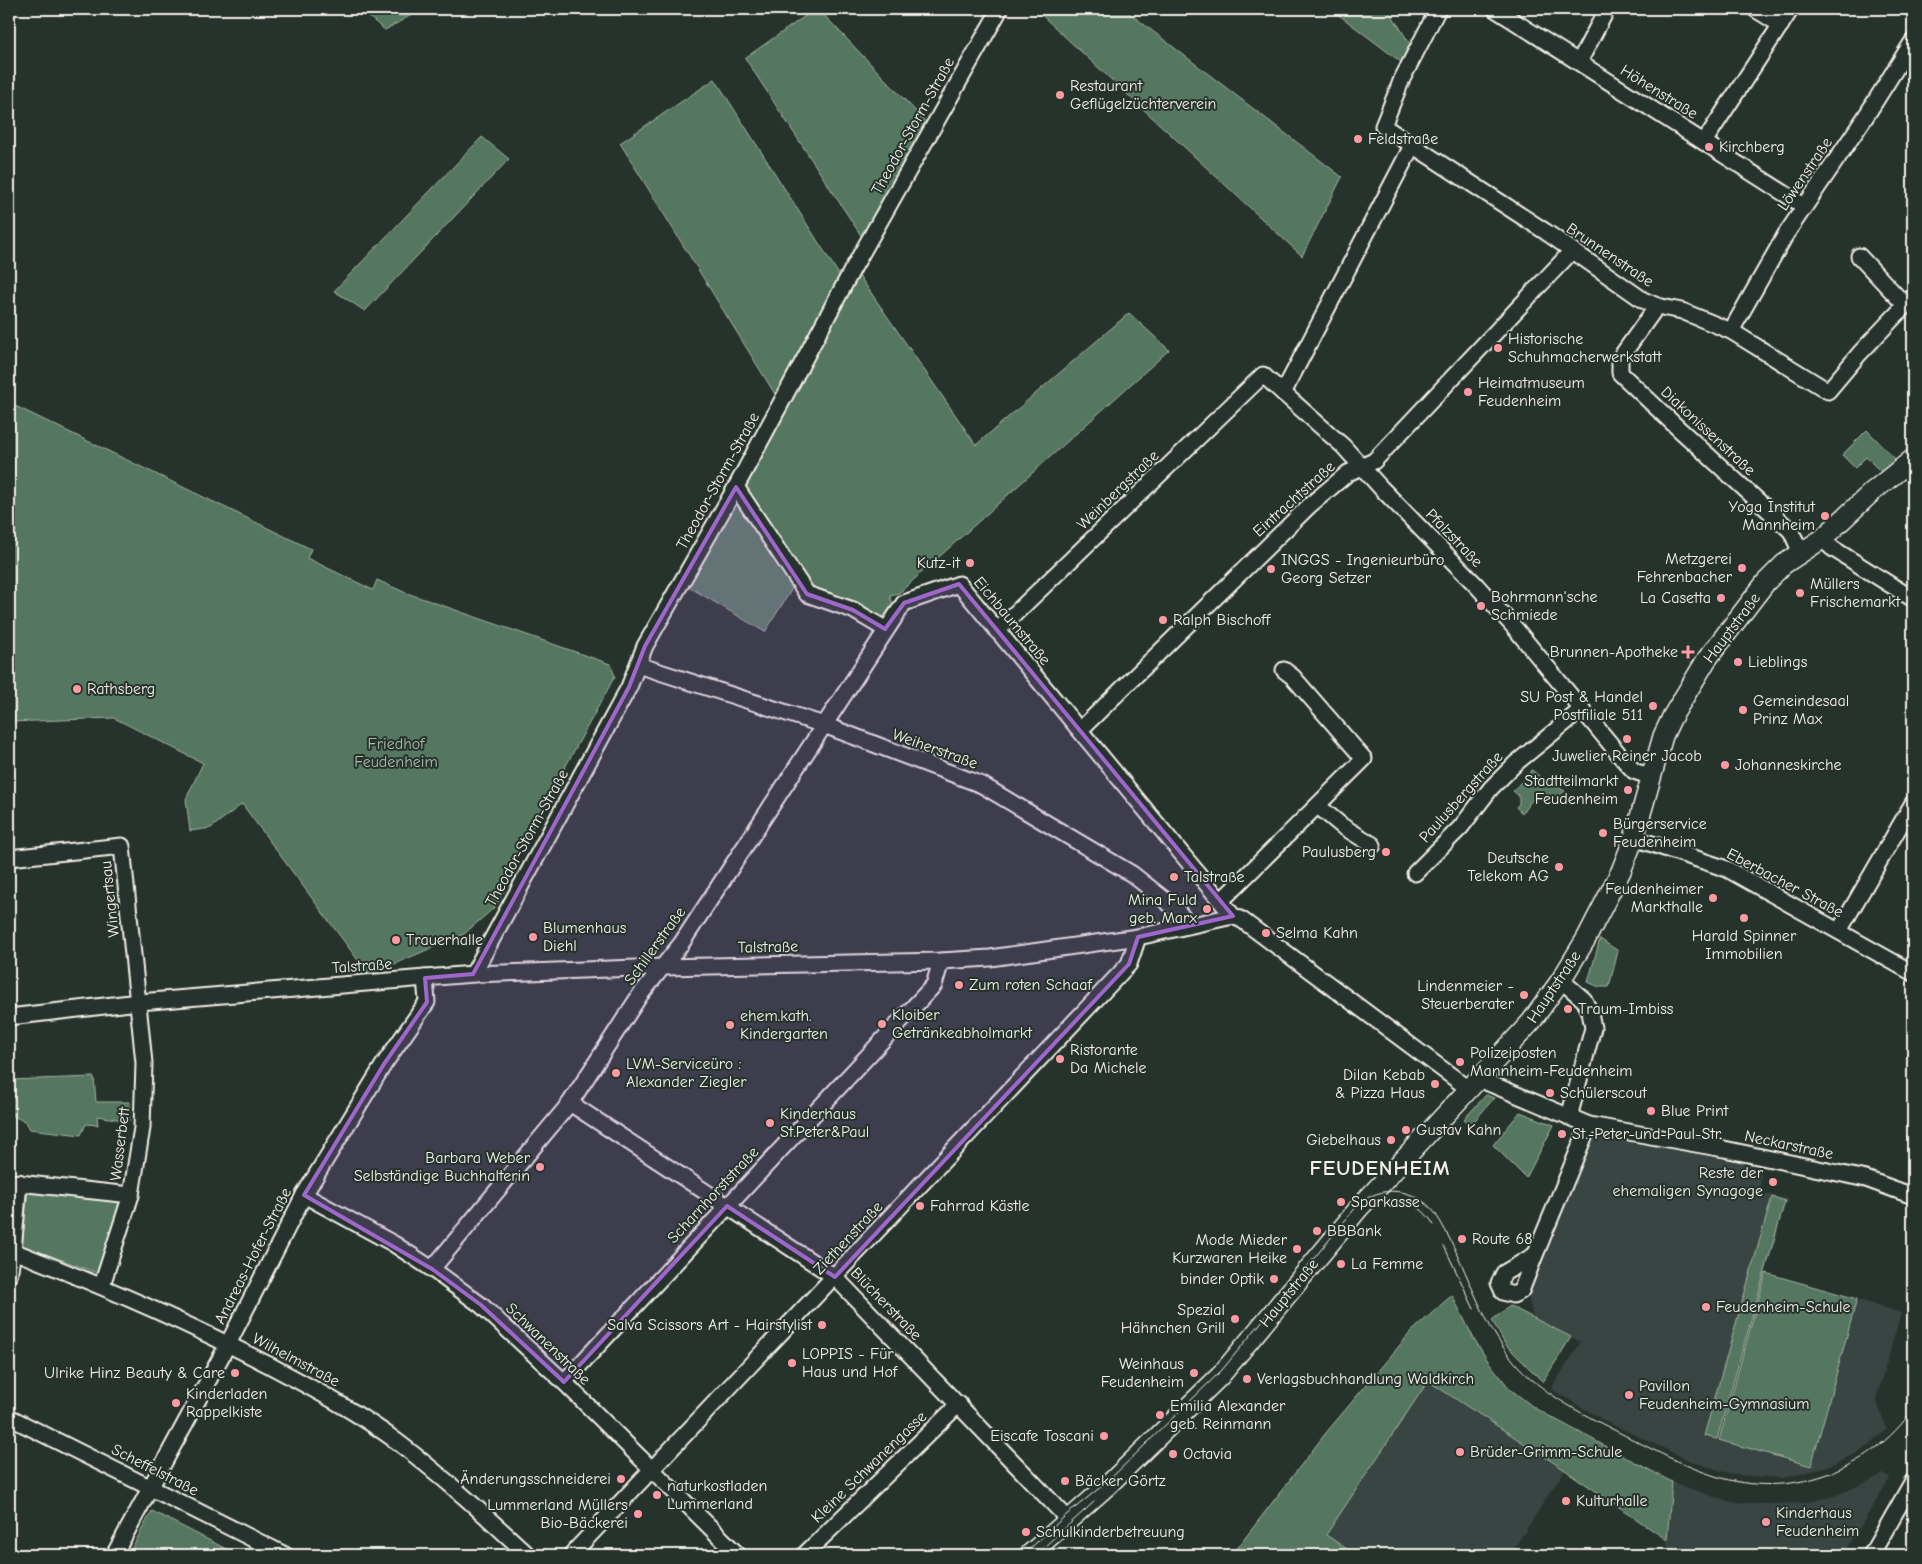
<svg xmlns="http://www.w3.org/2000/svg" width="1922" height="1564" font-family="'Comic Neue',sans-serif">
  <rect width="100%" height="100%" fill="#26332d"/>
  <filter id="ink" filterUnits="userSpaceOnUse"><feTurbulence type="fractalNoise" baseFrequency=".02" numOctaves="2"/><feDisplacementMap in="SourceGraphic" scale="10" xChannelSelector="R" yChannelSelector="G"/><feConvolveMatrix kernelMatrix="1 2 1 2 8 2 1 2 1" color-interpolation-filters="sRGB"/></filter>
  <g filter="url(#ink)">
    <g fill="#374442">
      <path d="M 1594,1132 L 1760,1167 L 1761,1193 L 1787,1199 L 1766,1273 L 1857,1299 L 1901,1313 L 1876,1399 L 1887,1430 L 1857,1453 L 1821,1469 L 1781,1478 L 1735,1475 L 1693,1462 L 1607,1422 L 1551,1389 L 1581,1342 L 1533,1318 L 1528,1295 Z"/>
      <path d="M 1428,1381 L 1511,1433 L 1565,1470 L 1511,1553 L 1514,1555 L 1356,1555 L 1325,1536 Z"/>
      <path d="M 1882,1474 L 1890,1478 L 1843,1555 L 1668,1555 L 1667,1540 L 1672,1482 L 1725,1501 L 1760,1504 L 1804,1503 L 1834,1496 L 1865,1483 Z"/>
    </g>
    <g fill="#547660" stroke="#a4b4a4">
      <path d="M 359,9 L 422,9 L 385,30 Z"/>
      <path d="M 1035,9 L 1124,9 L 1342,177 L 1302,256 Z"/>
      <path d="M 1331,9 L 1388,9 L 1410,44 L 1401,62 Z"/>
      <path d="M 811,12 L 822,13 L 926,122 L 927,129 L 864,240 L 745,58 Z"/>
      <path d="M 715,79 L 843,281 L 778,399 L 620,143 Z"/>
      <path d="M 482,137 L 509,159 L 365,311 L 334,291 Z"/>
      <path d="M 858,274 L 976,445 L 1129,313 L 1169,350 L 899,593 L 890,595 L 894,610 L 888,619 L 881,621 L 849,600 L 812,591 L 807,581 L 793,587 L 765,632 L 684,584 Z"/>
      <path d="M 9,403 L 311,549 L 307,558 L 373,590 L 377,580 L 404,592 L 610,664 L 615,676 L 501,884 L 504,891 L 495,907 L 464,934 L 369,975 L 242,804 L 211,828 L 190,831 L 186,799 L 203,763 L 114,718 L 9,722 Z"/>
      <path d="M 1867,430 L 1896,460 L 1883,474 L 1866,457 L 1855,468 L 1842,455 Z"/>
      <path d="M 1532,770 L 1546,782 L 1565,791 L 1551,801 L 1538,792 L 1522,813 L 1516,807 L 1519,804 L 1519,796 L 1513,791 Z"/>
      <path d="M 1600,939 L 1618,951 L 1609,987 L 1599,987 L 1588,982 Z"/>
      <path d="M 94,1077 L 96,1102 L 130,1102 L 129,1121 L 97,1116 L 98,1125 L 86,1124 L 81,1135 L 30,1129 L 26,1122 L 9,1114 L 9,1080 Z"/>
      <path d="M 1486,1095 L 1494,1098 L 1471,1125 L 1464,1119 Z"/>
      <path d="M 1520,1112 L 1554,1125 L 1526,1178 L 1493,1145 Z"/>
      <path d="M 28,1191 L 124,1201 L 100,1274 L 22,1245 Z"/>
      <path d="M 1772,1197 L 1785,1201 L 1717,1439 L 1704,1436 Z"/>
      <path d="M 1766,1273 L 1857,1299 L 1811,1466 L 1719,1440 Z"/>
      <path d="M 1452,1295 L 1473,1337 L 1488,1361 L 1510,1389 L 1536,1409 L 1672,1482 L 1667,1540 L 1565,1470 L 1428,1381 L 1326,1535 L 1356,1555 L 1232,1555 L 1325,1434 L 1410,1333 Z"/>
      <path d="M 1510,1306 L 1571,1337 L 1543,1382 L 1505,1344 L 1492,1320 Z"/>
      <path d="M 152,1511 L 238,1555 L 128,1555 Z"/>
    </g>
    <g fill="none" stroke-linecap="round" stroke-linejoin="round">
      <defs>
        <g id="minor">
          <path d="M 1438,9 L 1402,79 L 1383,126 L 1546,232 L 1643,300 L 1657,306 L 1682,311 L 1731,331 L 1828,391 L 1860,353 L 1913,297"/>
          <path d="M 1495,9 L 1804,206"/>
          <path d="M 1755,9 L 1781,25"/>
          <path d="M 1579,62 L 1607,9"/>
          <path d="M 1704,142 L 1791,9"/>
          <path d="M 1859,256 L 1905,305"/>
          <path d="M 1657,306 L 1620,358 L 1620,373 L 1678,428 L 1791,531 L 1801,553"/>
          <path d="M 1731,331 L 1786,234 L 1866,116 L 1913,41"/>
          <path d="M 1283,393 L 1412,146"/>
          <path d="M 736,487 L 807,594 L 853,610 L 885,629"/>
          <path d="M 1822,539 L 1832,548 L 1913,599"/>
          <path d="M 997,631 L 1263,375 L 1343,446 L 1381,488 L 1477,586 L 1514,627 L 1622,758 L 1634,771 L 1651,777"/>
          <path d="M 638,665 L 824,725 L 982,785 L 1132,874 L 1175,908 L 1189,925"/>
          <path d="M 1080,730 L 1310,505 L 1348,473 L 1374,461 L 1572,251"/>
          <path d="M 1318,806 L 1342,826 L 1373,845"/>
          <path d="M 1634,838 L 1727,869 L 1913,973"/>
          <path d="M 9,858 L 122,846 L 144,1063 L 142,1128 L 131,1195 L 102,1285"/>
          <path d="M 1415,873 L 1461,827 L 1491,788 L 1516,763 L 1582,709"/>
          <path d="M 1221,901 L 1364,759 L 1293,677 L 1284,670"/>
          <path d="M 1839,931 L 1913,803"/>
          <path d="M 473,974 L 629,687 L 645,646 L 736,487 L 851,272 L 1000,9"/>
          <path d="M 1561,980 L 1584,1000 L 1590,1012 L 1593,1028 L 1569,1117"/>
          <path d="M 9,1017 L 139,1002 L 473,974 L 663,967 L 941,961 L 990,958 L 1138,937 L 1233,916 L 1242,920 L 1469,1089"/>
          <path d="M 1479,1079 L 1589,1125 L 1724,1149 L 1866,1179 L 1913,1196"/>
          <path d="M 570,1103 L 835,1277 L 1068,1519"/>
          <path d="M 9,1182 L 131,1195"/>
          <path d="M 304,1195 L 394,1244 L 432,1269 L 481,1305 L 564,1382 L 738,1555"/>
          <path d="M 13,1251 C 101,1285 186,1322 269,1365 C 314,1389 359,1413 399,1443 C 445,1478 486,1516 528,1555"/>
          <path d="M 1535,1255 L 1521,1291 L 1513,1295 L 1503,1292 L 1499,1283 L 1504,1273 L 1535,1255 L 1589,1125"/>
          <path d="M 432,1269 L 570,1103 L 640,995 L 681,944 L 904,603 L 959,584 L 1233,916"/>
          <path d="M 9,1276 L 13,1251 L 19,1182"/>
          <path d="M 564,1382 L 934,985 L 941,961"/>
          <path d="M 9,1417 L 285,1555"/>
          <path d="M 114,1555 L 228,1344 L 304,1195 L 384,1064 L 427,1002 L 425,978"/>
          <path d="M 571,1555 L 1129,964 L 1138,937"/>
          <path d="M 804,1555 L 959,1404"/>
          <path d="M 1871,1555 L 1913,1481"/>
        </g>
        <path id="tertiary" d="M 1029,1555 L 1107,1486 L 1220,1376 L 1359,1208 L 1531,1022 L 1561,980 L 1586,939 L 1621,871 L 1634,838 L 1663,736 L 1672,717 L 1707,659 L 1766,582 L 1784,564 L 1822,539 L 1872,492 L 1913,459"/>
      </defs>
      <use href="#minor" stroke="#f4f1e8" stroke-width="19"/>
      <use href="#tertiary" stroke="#f4f1e8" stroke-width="22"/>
      <use href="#minor" stroke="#26332d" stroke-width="15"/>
      <use href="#tertiary" stroke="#26332d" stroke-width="19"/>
      <g stroke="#f4f1e8" stroke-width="1">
        <path d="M 1373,1203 C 1398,1193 1421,1203 1434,1225"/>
        <path d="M 1444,1246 L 1474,1309"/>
        <path d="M 1023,1555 L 1065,1516 L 1108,1481 L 1222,1370 L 1357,1206 C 1380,1183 1416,1188 1435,1213 C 1467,1262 1478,1322 1518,1366 C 1547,1397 1585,1415 1622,1434 C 1652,1449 1683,1466 1715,1476 C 1787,1500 1870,1472 1913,1409"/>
        <path d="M 1035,1555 L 1094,1502"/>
      </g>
    </g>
  </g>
  <path fill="#9f67cb" fill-opacity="0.2" stroke="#9f67cb" stroke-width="4" stroke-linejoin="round" d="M 736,487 L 807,594 L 853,610 L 885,629 L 904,603 L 959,584 L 1233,916 L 1138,937 L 1129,964 L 835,1277 L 727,1206 L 564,1382 L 481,1305 L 432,1269 L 304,1195 L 384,1064 L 427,1002 L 425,978 L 473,974 L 629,687 L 645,646 Z"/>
  <g fill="#ff9aa2" stroke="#26332d" stroke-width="2">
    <circle cx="1060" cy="95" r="5"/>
    <circle cx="1358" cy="139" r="5"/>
    <circle cx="1709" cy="147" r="5"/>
    <circle cx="1498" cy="348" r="5"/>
    <circle cx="1468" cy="392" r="5"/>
    <circle cx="1825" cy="516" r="5"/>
    <circle cx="970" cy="563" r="5"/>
    <circle cx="1742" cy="568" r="5"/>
    <circle cx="1271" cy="569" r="5"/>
    <circle cx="1800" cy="593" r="5"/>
    <circle cx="1721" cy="598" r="5"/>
    <circle cx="1481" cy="606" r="5"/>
    <circle cx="1163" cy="620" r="5"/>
    <path d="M1685.5 644.5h5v5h5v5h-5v5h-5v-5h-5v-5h5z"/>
    <circle cx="1738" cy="662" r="5"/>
    <circle cx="77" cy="689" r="5"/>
    <circle cx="1653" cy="706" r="5"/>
    <circle cx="1743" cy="710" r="5"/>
    <circle cx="1627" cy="739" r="5"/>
    <circle cx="1725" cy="765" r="5"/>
    <circle cx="1628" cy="790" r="5"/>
    <circle cx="1603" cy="833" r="5"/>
    <circle cx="1386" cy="852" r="5"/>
    <circle cx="1559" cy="867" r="5"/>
    <circle cx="1174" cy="877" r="5"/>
    <circle cx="1713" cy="898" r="5"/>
    <circle cx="1207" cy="909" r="5"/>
    <circle cx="1744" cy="918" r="5"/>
    <circle cx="1266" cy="933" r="5"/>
    <circle cx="533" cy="937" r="5"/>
    <circle cx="396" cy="940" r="5"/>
    <circle cx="959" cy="985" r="5"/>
    <circle cx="1524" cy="995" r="5"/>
    <circle cx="1568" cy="1009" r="5"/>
    <circle cx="882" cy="1024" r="5"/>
    <circle cx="730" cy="1025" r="5"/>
    <circle cx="1060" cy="1059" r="5"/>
    <circle cx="1460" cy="1062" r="5"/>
    <circle cx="616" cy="1073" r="5"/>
    <circle cx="1435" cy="1084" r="5"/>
    <circle cx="1550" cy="1093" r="5"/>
    <circle cx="1651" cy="1111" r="5"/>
    <circle cx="770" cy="1123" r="5"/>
    <circle cx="1406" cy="1130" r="5"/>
    <circle cx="1562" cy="1134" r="5"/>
    <circle cx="1391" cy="1140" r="5"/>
    <circle cx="540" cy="1167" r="5"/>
    <circle cx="1773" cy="1182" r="5"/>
    <circle cx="1341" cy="1202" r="5"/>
    <circle cx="920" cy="1206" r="5"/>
    <circle cx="1317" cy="1231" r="5"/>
    <circle cx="1462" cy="1239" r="5"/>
    <circle cx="1297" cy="1249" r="5"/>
    <circle cx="1341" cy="1264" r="5"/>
    <circle cx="1274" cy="1279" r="5"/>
    <circle cx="1706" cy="1307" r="5"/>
    <circle cx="1235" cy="1319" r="5"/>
    <circle cx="822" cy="1325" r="5"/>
    <circle cx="792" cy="1363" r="5"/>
    <circle cx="235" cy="1373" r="5"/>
    <circle cx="1194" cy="1373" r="5"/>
    <circle cx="1247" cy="1379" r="5"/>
    <circle cx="1629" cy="1395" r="5"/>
    <circle cx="176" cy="1403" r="5"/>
    <circle cx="1160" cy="1415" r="5"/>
    <circle cx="1104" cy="1436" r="5"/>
    <circle cx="1460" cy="1452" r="5"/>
    <circle cx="1173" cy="1454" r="5"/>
    <circle cx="621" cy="1479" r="5"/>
    <circle cx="1065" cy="1481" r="5"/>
    <circle cx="657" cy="1495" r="5"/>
    <circle cx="1566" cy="1501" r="5"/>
    <circle cx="638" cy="1514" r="5"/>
    <circle cx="1766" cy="1522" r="5"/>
    <circle cx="1026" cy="1532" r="5"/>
  </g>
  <g text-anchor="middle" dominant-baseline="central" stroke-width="4" stroke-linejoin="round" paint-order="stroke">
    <g font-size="16" fill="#f4f1e8" stroke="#26332d" text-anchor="start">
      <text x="1070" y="86">Restaurant<tspan x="1070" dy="18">Geflügelzüchterverein</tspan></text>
      <text x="1368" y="139">Feldstraße</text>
      <text x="1719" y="147">Kirchberg</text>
      <text x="1508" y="339">Historische<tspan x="1508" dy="18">Schuhmacherwerkstatt</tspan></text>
      <text x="1478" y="383">Heimatmuseum<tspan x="1478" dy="18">Feudenheim</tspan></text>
      <text x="1815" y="507" text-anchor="end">Yoga Institut<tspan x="1815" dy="18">Mannheim</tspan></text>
      <text x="1732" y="559" text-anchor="end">Metzgerei<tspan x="1732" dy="18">Fehrenbacher</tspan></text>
      <text x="1281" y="560">INGGS - Ingenieurbüro<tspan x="1281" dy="18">Georg Setzer</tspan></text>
      <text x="960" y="563" text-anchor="end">Kutz-it</text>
      <text x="1810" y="584">Müllers<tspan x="1810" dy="18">Frischemarkt</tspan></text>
      <text x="1491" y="597">Bohrmann'sche<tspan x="1491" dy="18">Schmiede</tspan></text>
      <text x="1711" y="598" text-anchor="end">La Casetta</text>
      <text x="1173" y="620">Ralph Bischoff</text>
      <text x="1678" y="652" text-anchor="end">Brunnen-Apotheke</text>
      <text x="1748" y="662">Lieblings</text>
      <text x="87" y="689">Rathsberg</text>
      <text x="1643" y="697" text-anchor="end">SU Post &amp; Handel<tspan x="1643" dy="18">Postfiliale 511</tspan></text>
      <text x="1753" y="701">Gemeindesaal<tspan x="1753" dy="18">Prinz Max</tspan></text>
      <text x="1627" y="756" text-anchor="middle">Juwelier Reiner Jacob</text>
      <text x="1735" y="765">Johanneskirche</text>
      <text x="1618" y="781" text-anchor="end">Stadtteilmarkt<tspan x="1618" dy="18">Feudenheim</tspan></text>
      <text x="1613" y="824">Bürgerservice<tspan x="1613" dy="18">Feudenheim</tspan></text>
      <text x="1376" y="852" text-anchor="end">Paulusberg</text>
      <text x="1549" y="858" text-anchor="end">Deutsche<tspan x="1549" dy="18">Telekom AG</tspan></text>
      <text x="1184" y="877">Talstraße</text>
      <text x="1703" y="889" text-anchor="end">Feudenheimer<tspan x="1703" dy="18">Markthalle</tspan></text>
      <text x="1197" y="900" text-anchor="end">Mina Fuld<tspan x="1197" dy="18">geb. Marx</tspan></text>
      <text x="543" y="928">Blumenhaus<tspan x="543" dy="18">Diehl</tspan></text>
      <text x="1276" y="933">Selma Kahn</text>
      <text x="1744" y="936" text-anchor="middle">Harald Spinner<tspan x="1744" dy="18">Immobilien</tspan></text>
      <text x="406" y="940">Trauerhalle</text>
      <text x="969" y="985">Zum roten Schaaf</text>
      <text x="1514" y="986" text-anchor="end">Lindenmeier -<tspan x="1514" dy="18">Steuerberater</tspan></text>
      <text x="1578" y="1009">Traum-Imbiss</text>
      <text x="892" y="1015">Kloiber<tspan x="892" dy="18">Getränkeabholmarkt</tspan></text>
      <text x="740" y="1016">ehem.kath.<tspan x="740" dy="18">Kindergarten</tspan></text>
      <text x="1070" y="1050">Ristorante<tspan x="1070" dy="18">Da Michele</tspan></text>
      <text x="1470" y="1053">Polizeiposten<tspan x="1470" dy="18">Mannheim-Feudenheim</tspan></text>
      <text x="626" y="1064">LVM-Serviceüro :<tspan x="626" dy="18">Alexander Ziegler</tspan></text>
      <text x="1425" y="1075" text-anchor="end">Dilan Kebab<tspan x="1425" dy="18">&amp; Pizza Haus</tspan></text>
      <text x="1560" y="1093">Schülerscout</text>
      <text x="1661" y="1111">Blue Print</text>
      <text x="780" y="1114">Kinderhaus<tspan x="780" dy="18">St.Peter&amp;Paul</tspan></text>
      <text x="1416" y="1130">Gustav Kahn</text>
      <text x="1572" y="1134">St.-Peter-und-Paul-Str.</text>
      <text x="1381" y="1140" text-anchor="end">Giebelhaus</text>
      <text x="530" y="1158" text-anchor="end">Barbara Weber<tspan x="530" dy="18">Selbständige Buchhalterin</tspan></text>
      <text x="1763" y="1173" text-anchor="end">Reste der<tspan x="1763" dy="18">ehemaligen Synagoge</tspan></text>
      <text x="1351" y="1202">Sparkasse</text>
      <text x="930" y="1206">Fahrrad Kästle</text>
      <text x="1327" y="1231">BBBank</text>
      <text x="1472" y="1239">Route 68</text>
      <text x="1287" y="1240" text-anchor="end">Mode Mieder<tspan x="1287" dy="18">Kurzwaren Heike</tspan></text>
      <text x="1351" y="1264">La Femme</text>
      <text x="1264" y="1279" text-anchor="end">binder Optik</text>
      <text x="1716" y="1307">Feudenheim-Schule</text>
      <text x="1225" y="1310" text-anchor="end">Spezial<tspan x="1225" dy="18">Hähnchen Grill</tspan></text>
      <text x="812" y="1325" text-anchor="end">Salva Scissors Art - Hairstylist</text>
      <text x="802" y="1354">LOPPIS - Für<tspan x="802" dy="18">Haus und Hof</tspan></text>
      <text x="1184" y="1364" text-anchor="end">Weinhaus<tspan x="1184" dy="18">Feudenheim</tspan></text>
      <text x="225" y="1373" text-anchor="end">Ulrike Hinz Beauty &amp; Care</text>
      <text x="1257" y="1379">Verlagsbuchhandlung Waldkirch</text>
      <text x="1639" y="1386">Pavillon<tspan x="1639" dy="18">Feudenheim-Gymnasium</tspan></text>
      <text x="186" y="1394">Kinderladen<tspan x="186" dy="18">Rappelkiste</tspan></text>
      <text x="1170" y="1406">Emilia Alexander<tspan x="1170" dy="18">geb. Reinmann</tspan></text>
      <text x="1094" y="1436" text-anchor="end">Eiscafe Toscani</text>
      <text x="1470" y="1452">Brüder-Grimm-Schule</text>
      <text x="1183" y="1454">Octavia</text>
      <text x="611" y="1479" text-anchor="end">Änderungsschneiderei</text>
      <text x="1075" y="1481">Bäcker Görtz</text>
      <text x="667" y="1486">naturkostladen<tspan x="667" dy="18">Lummerland</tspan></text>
      <text x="1576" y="1501">Kulturhalle</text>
      <text x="628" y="1505" text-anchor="end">Lummerland Müllers<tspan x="628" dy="18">Bio-Bäckerei</tspan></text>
      <text x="1776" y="1513">Kinderhaus<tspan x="1776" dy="18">Feudenheim</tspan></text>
      <text x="1036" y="1532">Schulkinderbetreuung</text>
    </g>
    <g font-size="16" fill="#f4f1e8" stroke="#26332d">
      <text transform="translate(1659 92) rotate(32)">Höhenstraße</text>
      <text transform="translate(913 126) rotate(-61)">Theodor-Storm-Straße</text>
      <text transform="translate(1805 174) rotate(-56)">Löwenstraße</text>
      <text transform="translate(1610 255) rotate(34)">Brunnenstraße</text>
      <text transform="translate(1708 431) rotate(43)">Diakonissenstraße</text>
      <text transform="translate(718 481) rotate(-61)">Theodor-Storm-Straße</text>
      <text transform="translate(1118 490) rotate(-44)">Weinbergstraße</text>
      <text transform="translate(1294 499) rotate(-42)">Eintrachtstraße</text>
      <text transform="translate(1454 538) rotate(46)">Pfalzstraße</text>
      <text transform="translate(1012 621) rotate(50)">Eichbaumstraße</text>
      <text transform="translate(1732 628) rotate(-53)">Hauptstraße</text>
      <text transform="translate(935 749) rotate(20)">Weiherstraße</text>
      <text transform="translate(1461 797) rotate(-48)">Paulusbergstraße</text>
      <text transform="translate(527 838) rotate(-61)">Theodor-Storm-Straße</text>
      <text transform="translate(1785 883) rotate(28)">Eberbacher Straße</text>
      <text transform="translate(110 899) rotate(-96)">Wingertsau</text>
      <text transform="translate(655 946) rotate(-54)">Schillerstraße</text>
      <text transform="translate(768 947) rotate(-1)">Talstraße</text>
      <text transform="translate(362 966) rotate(-4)">Talstraße</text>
      <text transform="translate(1554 987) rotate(-56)">Hauptstraße</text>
      <text transform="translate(120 1144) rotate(-83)">Wasserbett</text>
      <text transform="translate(1789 1145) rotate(12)">Neckarstraße</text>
      <text transform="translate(713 1195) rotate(-47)">Scharnhorststraße</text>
      <text transform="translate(848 1238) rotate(-47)">Ziethenstraße</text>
      <text transform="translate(253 1256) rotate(-63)">Andreas-Hofer-Straße</text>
      <text transform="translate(1289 1293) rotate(-51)">Hauptstraße</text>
      <text transform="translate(886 1304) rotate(46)">Blücherstraße</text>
      <text transform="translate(548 1344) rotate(44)">Schwanenstraße</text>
      <text transform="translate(296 1360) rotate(28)">Wilhelmstraße</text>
      <text transform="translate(869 1467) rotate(-44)">Kleine Schwanengasse</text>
      <text transform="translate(155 1470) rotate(27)">Scheffelstraße</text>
    </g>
    <g font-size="16" fill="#acbaab" stroke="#26332d">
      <text x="396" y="744">Friedhof<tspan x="396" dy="18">Feudenheim</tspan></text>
    </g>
    <g font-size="21" font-weight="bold" letter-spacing="1" fill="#f4f1e8" stroke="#26332d">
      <text x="1380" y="1168">FEUDENHEIM</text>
    </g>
  </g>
  <rect width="1922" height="1564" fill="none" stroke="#26332d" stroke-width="30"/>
  <rect x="15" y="15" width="1892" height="1534" fill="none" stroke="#f4f1e8" stroke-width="2" filter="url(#ink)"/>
</svg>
